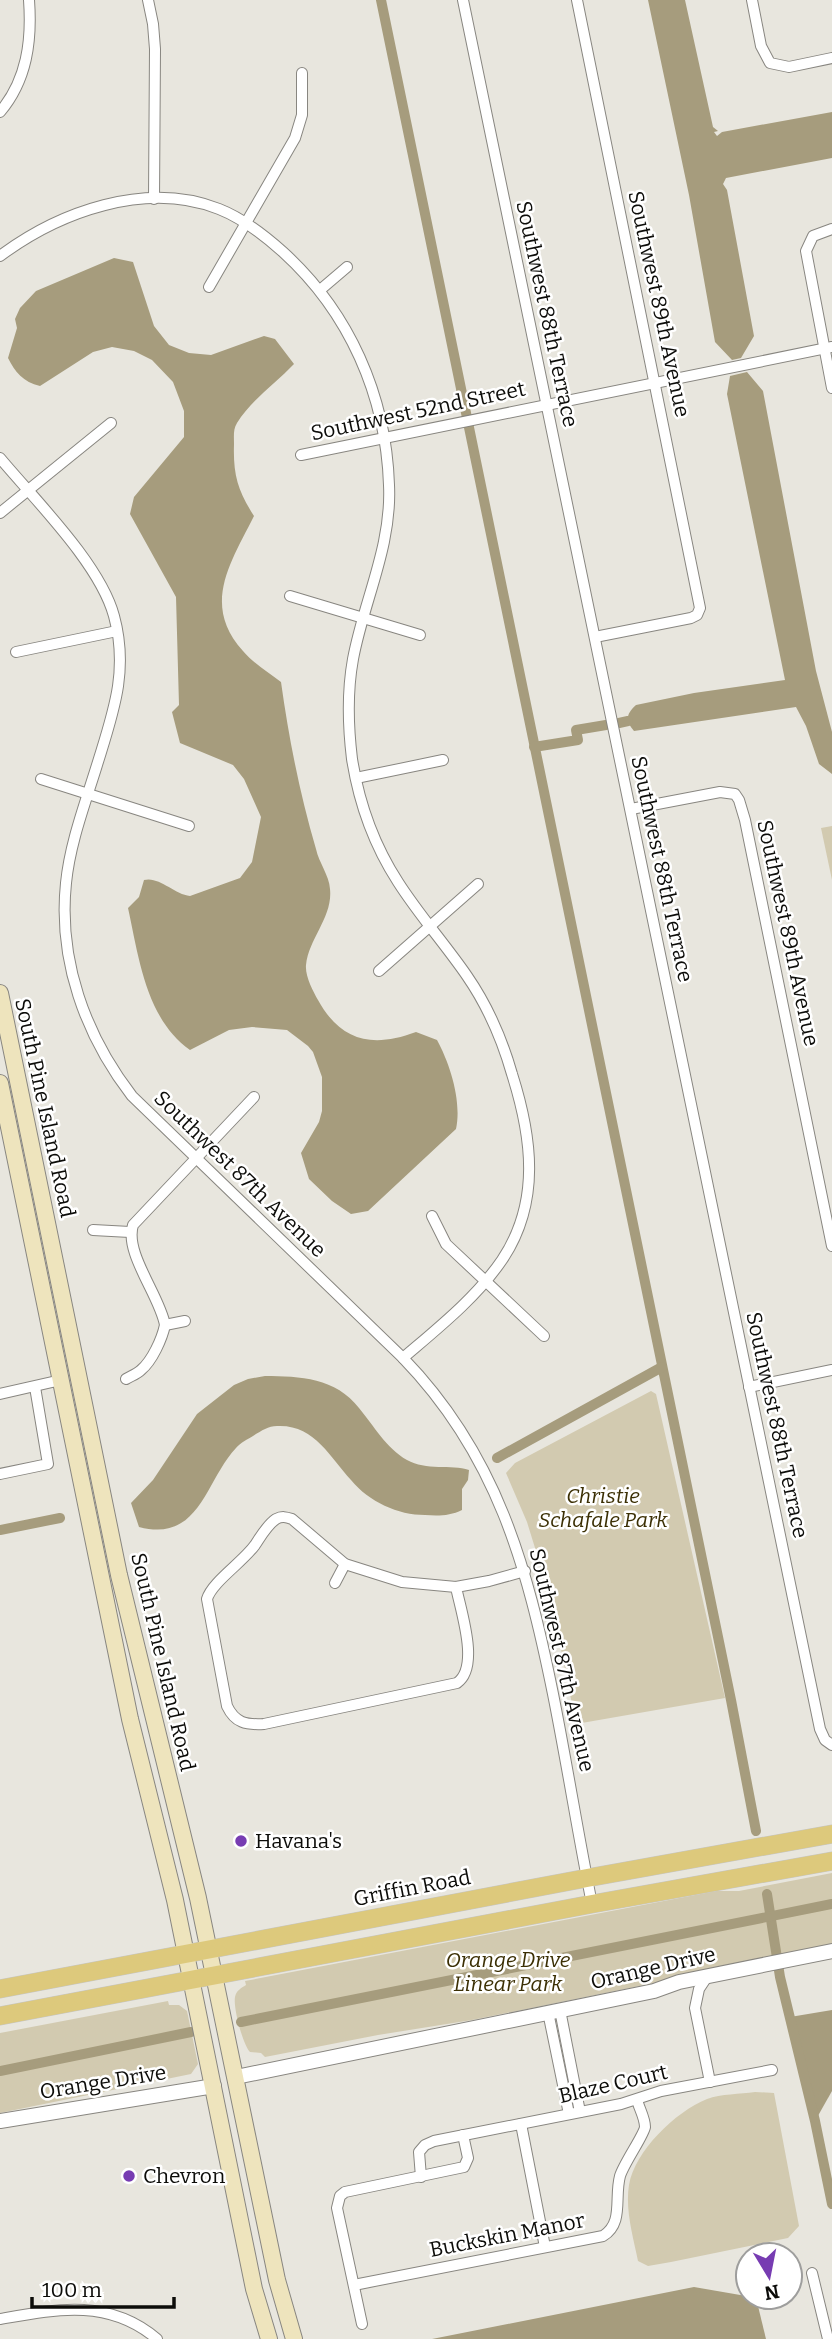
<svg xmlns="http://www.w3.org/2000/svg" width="832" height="2339" font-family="Bitter,serif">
  <rect width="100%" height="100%" fill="#e8e6de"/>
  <g fill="#d2cab0">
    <path d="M 832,826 L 832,880 L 821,828 Z"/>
    <path d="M 651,1391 L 656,1394 L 725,1698 L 576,1724 L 556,1624 L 556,1616 L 527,1522 L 506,1473 L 515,1463 Z"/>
    <path d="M 832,1873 L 832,1947 L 472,2020 L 378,2035 L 265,2057 L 261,2053 L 250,2052 C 243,2045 233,2008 235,1997 C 236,1991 241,1988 246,1985 L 245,1981 L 716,1891 L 739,1891 Z"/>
    <path d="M 168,2001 L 169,2005 L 179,2005 L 187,2011 L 198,2064 L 191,2074 L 0,2113 L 0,2033 Z"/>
    <path d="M 755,2092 L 774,2093 L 799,2226 L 788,2238 L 671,2262 L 648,2266 L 638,2261 C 633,2236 625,2210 629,2185 C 635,2151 675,2112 707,2099 C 721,2094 740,2094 755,2092 Z"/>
  </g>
  <g fill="#a69c7d">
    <path d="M 648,0 L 685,0 L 713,127 L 718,131 L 714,132 L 717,136 L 722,132 L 832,112 L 832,158 L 726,178 L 723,184 L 727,190 L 754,336 L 741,358 L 732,360 L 715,342 L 689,195 Z"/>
    <path d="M 114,258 L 133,262 L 154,326 L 169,345 L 189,353 L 211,355 L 264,336 L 275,339 L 294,364 C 275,384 251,400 237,423 C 233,429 234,437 234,444 C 233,475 238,491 254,516 C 231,562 201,605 243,651 C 253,663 268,672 281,682 C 289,739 300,795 316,849 C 319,863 329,875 330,889 C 333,917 309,938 306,965 C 305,976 313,991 318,1000 C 341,1042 373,1048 416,1032 L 437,1040 C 450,1064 462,1101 456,1129 L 368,1211 L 351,1214 L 332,1201 L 309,1179 L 301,1153 L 319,1122 L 322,1111 L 322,1077 L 313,1052 L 308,1046 L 287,1030 L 252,1027 L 229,1030 L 190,1050 C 146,1019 139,958 128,908 L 139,897 L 144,880 C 159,876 174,894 190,896 L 240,878 L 252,862 L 261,817 L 244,779 L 233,765 L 180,743 L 172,712 L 179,705 L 176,597 L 130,514 L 134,497 L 184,437 L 184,411 L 173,382 L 152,360 L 134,351 L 112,347 L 93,352 L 40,386 C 23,382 15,372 8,358 L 17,328 L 15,319 L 20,308 L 36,291 Z"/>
    <path d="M 747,372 L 763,391 L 816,671 L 832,732 L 832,774 L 819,764 L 806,726 L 796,707 L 634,731 C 625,721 626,714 636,705 L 694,693 L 785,680 L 727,394 L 730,376 Z"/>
    <path d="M 265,1376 C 300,1376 336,1378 359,1408 C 374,1426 386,1448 407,1460 C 426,1471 451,1464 469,1470 L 468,1480 L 462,1489 L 462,1510 C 450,1516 438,1516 425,1515 C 398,1515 369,1502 351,1480 C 330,1457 314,1424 277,1426 C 268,1426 261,1431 253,1436 C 248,1439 240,1443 236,1448 C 205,1481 200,1543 139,1527 L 131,1503 L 153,1480 L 197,1414 L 234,1385 L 248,1379 Z"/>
    <path d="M 832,2010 L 832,2091 L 815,2121 L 790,2017 Z"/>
    <path d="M 694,2287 L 746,2296 L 758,2306 L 766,2339 L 432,2339 Z"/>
  </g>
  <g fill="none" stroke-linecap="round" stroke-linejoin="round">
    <g stroke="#a69c7d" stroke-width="10">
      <path d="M 381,0 L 731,1700 L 756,1831"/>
      <path d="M 619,723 L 628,721"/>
      <path d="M 534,747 L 578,740 L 576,730 L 606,725"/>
      <path d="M 497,1458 L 662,1367"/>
      <path d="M 0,1530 L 60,1518"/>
      <path d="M 767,1894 L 780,1977 L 815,2121 L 832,2204"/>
      <path d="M 241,2022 L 832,1904"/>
      <path d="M 0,2071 L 191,2032"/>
    </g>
    <defs>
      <g id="minor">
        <path d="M 148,0 L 153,24 L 155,49 L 154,199"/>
        <path d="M 463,0 L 820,1729 L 825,1740 L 832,1745"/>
        <path d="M 577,0 L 700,608 L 697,615 L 691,618 L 595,637"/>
        <path d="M 752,0 L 761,46 L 770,63 L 789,67 L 832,58"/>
        <path d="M 0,112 C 27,80 32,41 29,0"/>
        <path d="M 832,229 L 813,236 L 806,251 L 832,388"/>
        <path d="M 0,256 C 59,212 146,180 219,209 C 242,218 264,235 283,252 C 349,312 386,395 389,485 C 392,546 364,600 353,659 C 347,692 348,726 352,759 C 359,803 374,845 398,882 C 419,915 445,944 467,976 C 487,1005 502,1039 512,1074 C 532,1137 541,1202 502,1260 C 476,1298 438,1328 403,1358"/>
        <path d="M 209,287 L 295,138 L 302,115 L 302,73"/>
        <path d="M 320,290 L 347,267"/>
        <path d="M 301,455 L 832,347"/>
        <path d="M 0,458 C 35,500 100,564 114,616 C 129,671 113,713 97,765 C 85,804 70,843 66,883 C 58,960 85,1035 132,1096 L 403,1358 C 497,1455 527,1566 553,1694 C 567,1764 578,1834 592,1904"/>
        <path d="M 0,513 L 111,423"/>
        <path d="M 290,596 L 420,635"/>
        <path d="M 16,652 L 117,631"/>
        <path d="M 356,778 L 443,760"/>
        <path d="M 41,779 L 189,826"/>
        <path d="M 631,809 L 720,792 L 735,794 L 739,800 L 745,820 L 832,1246"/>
        <path d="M 379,971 L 478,884"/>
        <path d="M 432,1216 L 446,1244 L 544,1336"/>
        <path d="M 93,1230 L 130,1232"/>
        <path d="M 165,1325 L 185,1321"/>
        <path d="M 126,1379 C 131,1376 137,1374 141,1370 C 152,1361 162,1339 165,1325 C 160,1296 124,1253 133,1225 L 254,1097"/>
        <path d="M 749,1387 L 832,1370"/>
        <path d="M 0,1394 L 61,1380"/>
        <path d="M 0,1474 L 48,1464 L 35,1387"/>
        <path d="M 335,1583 L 345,1564"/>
        <path d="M 456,1587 C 461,1612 480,1667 457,1683 L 264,1724 C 246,1725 235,1723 227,1706 L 207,1599 C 212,1582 243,1562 255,1545 C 261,1536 267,1525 276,1519 C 282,1516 286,1517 292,1519 L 345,1564 L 402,1582 L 456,1587 L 489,1581 L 525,1571"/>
        <path d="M 707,1977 L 699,1989 L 695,2008 L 710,2082"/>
        <path d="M 560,2010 L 580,2112"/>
        <path d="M 548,2012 L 569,2114"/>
        <path d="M 521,2124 L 545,2247"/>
        <path d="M 421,2177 L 419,2152 L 425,2145 L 434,2141 L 621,2104 L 661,2091 L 772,2070"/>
        <path d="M 812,2273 L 828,2339"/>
        <path d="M 354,2285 L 603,2236 C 624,2223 614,2198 620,2176 C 624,2163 644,2135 645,2127 C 645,2118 639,2108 637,2100"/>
        <path d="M 0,2319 C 56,2309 109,2298 157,2339"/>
        <path d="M 362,2324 L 337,2208 L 340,2196 L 345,2192 L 464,2167 L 468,2158 L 463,2135"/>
      </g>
      <g id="tertiary">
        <path d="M 236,2077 L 654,1991 L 679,1982 L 832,1951"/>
        <path d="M 0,2121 L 214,2086"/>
      </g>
      <g id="secondary">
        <path d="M 0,993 L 119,1575 L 198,1898 L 277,2280 L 294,2339"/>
        <path d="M 0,1083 L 130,1719 L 175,1900 L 254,2289 L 269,2339"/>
      </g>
      <g id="primary">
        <path d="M 0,1989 L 587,1878 L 832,1834"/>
        <path d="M 0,2016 L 592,1904 L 832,1861"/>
      </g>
    </defs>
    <use href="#minor" stroke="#888680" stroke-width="12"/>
    <use href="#tertiary" stroke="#888680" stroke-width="16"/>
    <use href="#secondary" stroke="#888680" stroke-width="18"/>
    <use href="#primary" stroke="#c5c5c4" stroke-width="19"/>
    <use href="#minor" stroke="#fff" stroke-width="10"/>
    <use href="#tertiary" stroke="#fff" stroke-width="14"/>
    <use href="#secondary" stroke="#eee4bd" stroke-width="16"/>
    <use href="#primary" stroke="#ddc97c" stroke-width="18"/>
  </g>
  <g fill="#773cb2" stroke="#fff" stroke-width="2.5">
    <circle cx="241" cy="1841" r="7"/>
    <circle cx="129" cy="2176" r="7"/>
  </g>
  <g text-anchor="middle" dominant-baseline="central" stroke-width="5" stroke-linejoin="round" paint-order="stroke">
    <g font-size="21" fill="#0c0c09" stroke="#fff">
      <text transform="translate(659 304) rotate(78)">Southwest 89th Avenue</text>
      <text transform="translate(547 314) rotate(78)">Southwest 88th Terrace</text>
      <text transform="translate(418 411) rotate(-12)">Southwest 52nd Street</text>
      <text transform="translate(662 869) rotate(78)">Southwest 88th Terrace</text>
      <text transform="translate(788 933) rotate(78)">Southwest 89th Avenue</text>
      <text transform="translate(45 1108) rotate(78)">South Pine Island Road</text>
      <text transform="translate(240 1174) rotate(44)">Southwest 87th Avenue</text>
      <text transform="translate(777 1425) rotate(78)">Southwest 88th Terrace</text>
      <text transform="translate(562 1660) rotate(77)">Southwest 87th Avenue</text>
      <text transform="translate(163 1662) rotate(77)">South Pine Island Road</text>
      <text transform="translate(412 1888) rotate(-11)">Griffin Road</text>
      <text transform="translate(653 1968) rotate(-13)">Orange Drive</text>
      <text transform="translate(103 2082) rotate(-9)">Orange Drive</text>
      <text transform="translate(613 2084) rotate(-13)">Blaze Court</text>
      <text transform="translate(507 2235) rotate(-11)">Buckskin Manor</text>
    </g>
    <g font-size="21" font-style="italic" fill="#3b2f04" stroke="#fff">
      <text x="603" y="1496">Christie<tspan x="603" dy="24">Schafale Park</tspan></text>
      <text x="508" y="1960">Orange Drive<tspan x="508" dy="24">Linear Park</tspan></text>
    </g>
    <g font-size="21" fill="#0c0c09" stroke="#fff" text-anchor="start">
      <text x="255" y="1841">Havana's</text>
      <text x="143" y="2176">Chevron</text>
    </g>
  </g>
  <g transform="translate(769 2276) rotate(170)"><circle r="33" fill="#ffffff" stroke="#9e9e9d" stroke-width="2"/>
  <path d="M0-5L12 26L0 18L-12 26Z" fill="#773cb2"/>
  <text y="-10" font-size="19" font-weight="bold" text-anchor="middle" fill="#0c0c09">N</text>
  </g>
  <path d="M32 2297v10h142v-10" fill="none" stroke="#0c0c09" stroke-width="3.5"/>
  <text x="42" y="2297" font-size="21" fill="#0c0c09" stroke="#ffffff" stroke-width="5" paint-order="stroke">100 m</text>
</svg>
